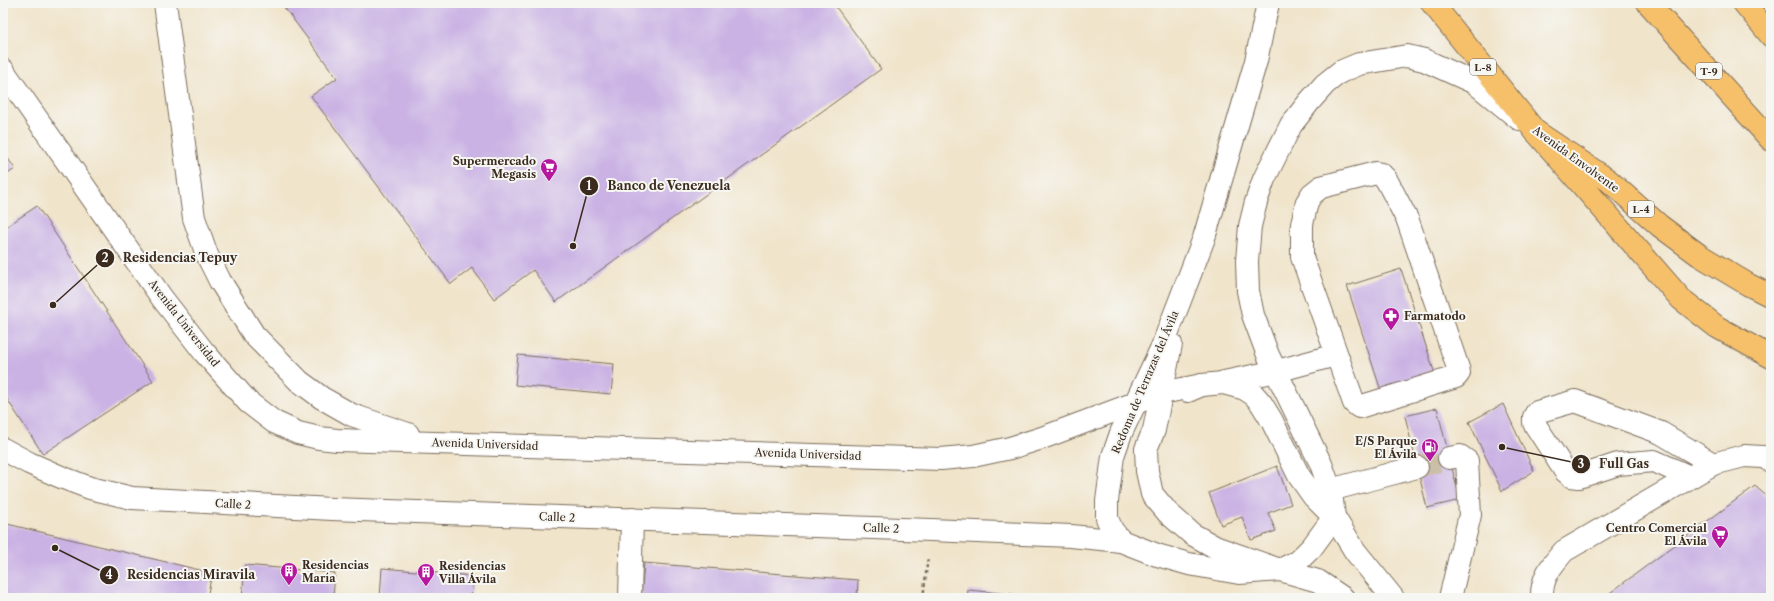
<svg xmlns="http://www.w3.org/2000/svg" width="1774" height="601" font-family="'Libre Caslon Text',serif">
  <rect width="100%" height="100%" fill="#f6f6f2"/>
  <filter id="ink" filterUnits="userSpaceOnUse"><feTurbulence type="fractalNoise" baseFrequency=".025" numOctaves="2"/><feDisplacementMap in="SourceGraphic" scale="8" xChannelSelector="R" yChannelSelector="G"/><feConvolveMatrix kernelMatrix="1 2 1 2 8 2 1 2 1" color-interpolation-filters="sRGB"/></filter>
  <filter id="wash" filterUnits="userSpaceOnUse"><feTurbulence type="fractalNoise" baseFrequency=".012" numOctaves="4" result="noise"/><feDisplacementMap in="SourceGraphic" scale="16" xChannelSelector="R" yChannelSelector="G"/><feGaussianBlur stdDeviation="0.9" result="paint"/><feColorMatrix in="noise" values="0 0 0 0 0 0 0 0 0 0 0 0 0 0 0 0 0 1.4 0 .05"/><feComposite in="paint" operator="in"/></filter>
  <g filter="url(#wash)">
    <rect width="100%" height="100%" fill="#f0e4ca"/>
    <g id="blocks">
      <g fill="#cab3e4">
        <path d="M 281,3 L 833,3 L 881,69 L 556,302 L 533,270 L 494,299 L 472,268 L 451,284 L 311,96 L 337,78 Z"/>
        <path d="M 3,151 L 15,169 L 3,177 Z"/>
        <path d="M 37,206 L 153,381 L 43,454 L 3,393 L 3,229 Z"/>
        <path d="M 1401,269 L 1436,377 L 1382,394 L 1347,286 Z"/>
        <path d="M 518,355 L 614,364 L 611,394 L 515,385 Z"/>
        <path d="M 1503,404 L 1534,471 L 1502,491 L 1469,422 Z"/>
        <path d="M 1437,408 L 1460,500 L 1427,508 L 1405,416 Z"/>
        <path d="M 1277,466 L 1291,504 L 1268,513 L 1276,531 L 1251,540 L 1242,517 L 1221,525 L 1209,493 Z"/>
        <path d="M 1755,486 L 1771,500 L 1771,598 L 1603,598 Z"/>
        <path d="M 3,523 L 212,573 L 207,598 L 3,598 Z"/>
        <path d="M 644,563 L 858,580 L 857,598 L 641,598 Z"/>
        <path d="M 245,565 L 335,573 L 333,598 L 242,598 Z"/>
        <path d="M 382,568 L 473,576 L 471,598 L 380,598 Z"/>
        <path d="M 968,590 L 1042,597 L 1042,598 L 967,598 Z"/>
      </g>
    </g>
  </g>
  <g filter="url(#ink)">
    <use href="#blocks" fill-opacity="0" stroke="#7a6b5a" stroke-width="1"/>
    <g fill="none" stroke-linecap="round" stroke-linejoin="round">
      <path stroke="#ccbfa8" stroke-width="22" stroke-dasharray="22 11" stroke-linecap="butt" d="M 1417,467 L 1449,458"/>
      <defs>
        <g id="minor">
          <path d="M 165,3 L 194,218 L 207,255 L 220,281 L 254,335 L 299,381 L 322,398 L 352,415 L 408,434"/>
          <path d="M 1268,3 L 1256,61 L 1204,238 L 1162,347 L 1121,433 L 1113,456 L 1107,501 L 1107,518 L 1112,530 L 1121,541 L 1157,555 L 1189,564 L 1239,573 L 1280,570 L 1298,561 L 1312,547 L 1334,517 L 1331,492 L 1321,464 L 1268,355 L 1253,315 L 1248,291 L 1247,261 L 1250,226 L 1256,202 L 1264,179 L 1291,125 L 1309,102 L 1325,84 L 1340,72 L 1359,64 L 1407,56 L 1424,60 L 1475,83 L 1519,119"/>
          <path d="M 3,70 L 162,298 L 204,352 L 248,402 L 274,422 L 298,433 L 319,438 L 337,440 C 538,446 739,452 941,459 L 973,456 L 1010,448 L 1042,438 L 1162,393 L 1202,385"/>
          <path d="M 1376,173 L 1381,174 L 1386,179 L 1408,221 L 1458,368 L 1459,373 L 1456,377 L 1359,407 L 1354,403 L 1302,257 L 1302,224 L 1307,202 L 1312,194 L 1321,187 Z"/>
          <path d="M 1171,344 L 1154,430 L 1146,449 L 1147,471 L 1152,494 L 1168,513 L 1192,534 L 1215,547 L 1280,570 L 1318,581 L 1343,598"/>
          <path d="M 1224,382 L 1277,371 L 1336,355"/>
          <path d="M 1188,391 L 1202,385 L 1223,383 L 1245,389 L 1254,395 L 1261,403 L 1272,421 L 1299,476 L 1314,497 L 1334,517 L 1355,551 L 1393,598"/>
          <path d="M 3,449 L 29,463 L 61,477 L 90,488 L 132,498 L 332,509 L 931,530 L 1071,536 L 1121,541"/>
          <path d="M 1449,458 L 1460,456 L 1467,461 L 1470,515 L 1450,598"/>
          <path d="M 1690,477 L 1654,461 L 1618,464 L 1579,477 L 1571,476 L 1565,471 L 1534,423 L 1534,417 L 1537,412 L 1575,401 L 1661,433 L 1713,464"/>
          <path d="M 1317,495 L 1330,490 L 1417,467"/>
          <path d="M 630,598 L 632,519"/>
          <path d="M 1542,598 C 1541,578 1551,566 1564,551 L 1713,464 L 1744,456 L 1763,457 L 1771,461"/>
        </g>
        <path id="major" d="M 1432,3 L 1535,131 L 1608,180 L 1660,226 L 1699,255 L 1749,285 L 1771,296"/>
        <g id="highway">
          <path d="M 1648,3 L 1771,140"/>
          <path d="M 1744,3 L 1771,36"/>
          <path d="M 1535,131 L 1681,299 L 1717,327 L 1771,357"/>
        </g>
      </defs>
      <use href="#minor" stroke="#7a6b5a" stroke-width="24"/>
      <use href="#major" stroke="#7a6b5a" stroke-width="24"/>
      <use href="#highway" stroke="#7a6b5a" stroke-width="24"/>
      <path stroke="#7a6b5a" stroke-width="2.5" stroke-dasharray="3 3" stroke-linecap="butt" d="M 923,598 L 928,557"/>
      <use href="#minor" stroke="#fff" stroke-width="22"/>
      <use href="#major" stroke="#f6c06b" stroke-width="22"/>
      <use href="#highway" stroke="#f6c06b" stroke-width="22"/>
    </g>
  </g>
  <defs>
    <symbol id="supermarket-pin" viewBox="-11 -11 22 30"><path d="M0 17L-7.5 6A9.5 9.5 0 1 1 7.5 6Z" fill="#b5179e" stroke="#f6f6f2"/><path d="M-6-5.5h2.5l.6 2H6L4.5 2H-2.5L-4.4-4H-6ZM-1.5 3.2a1.3 1.3 0 1 0 .1 0ZM3 3.2a1.3 1.3 0 1 0 .1 0Z" fill="#fff"/></symbol>
    <symbol id="pharmacy-pin" viewBox="-11 -11 22 30"><path d="M0 17L-7.5 6A9.5 9.5 0 1 1 7.5 6Z" fill="#b5179e" stroke="#f6f6f2"/><path d="M-2-6h4v4h4v4h-4v4h-4v-4h-4v-4h4Z" fill="#fff"/></symbol>
    <symbol id="fuel-pin" viewBox="-11 -11 22 30"><path d="M0 17L-7.5 6A9.5 9.5 0 1 1 7.5 6Z" fill="#b5179e" stroke="#f6f6f2"/><path d="M-5.5-6h7V0h2V4h1.3V-2.5L3-4.5l.8-.8L6-3V5H2.5V1h-1V6h-7ZM-4.2-4.7v3.2H.2V-4.7Z" fill="#fff"/></symbol>
    <symbol id="building-pin" viewBox="-11 -11 22 30"><path d="M0 17L-7.5 6A9.5 9.5 0 1 1 7.5 6Z" fill="#b5179e" stroke="#f6f6f2"/><path d="M-4-6H4V6H1V3H-1V6H-4ZM-2.5-4.3h1.7v1.8h-1.7ZM.8-4.3h1.7v1.8H.8ZM-2.5-1h1.7V.8h-1.7ZM.8-1h1.7V.8H.8Z" fill="#fff"/></symbol>
  </defs>
  <g fill-rule="evenodd">
    <use href="#supermarket-pin" x="539" y="157" width="20" height="27"/>
    <use href="#pharmacy-pin" x="1381" y="306" width="20" height="27"/>
    <use href="#fuel-pin" x="1420" y="437" width="20" height="27"/>
    <use href="#supermarket-pin" x="1710" y="524" width="20" height="27"/>
    <use href="#building-pin" x="279" y="561" width="20" height="27"/>
    <use href="#building-pin" x="416" y="562" width="20" height="27"/>
  </g>
  <g text-anchor="middle" dominant-baseline="central" stroke-width="4" stroke-linejoin="round" paint-order="stroke">
    <g fill="#f6f6f2" stroke="#73675e" stroke-width="1">
      <rect x="1470" y="59" width="26" height="16" rx="3"/>
      <rect x="1696" y="63" width="26" height="16" rx="3"/>
      <rect x="1628" y="201" width="26" height="16" rx="3"/>
    </g>
    <g font-size="10" font-weight="bold" fill="#3b2a1e">
      <text x="1483" y="67">L-8</text>
      <text x="1709" y="71">T-9</text>
      <text x="1641" y="209">L-4</text>
    </g>
    <g font-size="11" fill="#3b2a1e" stroke="#f6f6f2">
      <text transform="translate(1576 159) rotate(36)">Avenida Envolvente</text>
      <text transform="translate(184 323) rotate(52)">Avenida Universidad</text>
      <text transform="translate(1145 382) rotate(-67)">Redoma de Terrazas del Ávila</text>
      <text transform="translate(485 444) rotate(2)">Avenida Universidad</text>
      <text transform="translate(808 454) rotate(2)">Avenida Universidad</text>
      <text transform="translate(233 504) rotate(3)">Calle 2</text>
      <text transform="translate(557 517) rotate(2)">Calle 2</text>
      <text transform="translate(881 528) rotate(2)">Calle 2</text>
    </g>
    <g font-size="11" font-weight="bold" fill="#3b2a1e" stroke="#f6f6f2" text-anchor="end">
      <text x="536" y="161">Supermercado<tspan x="536" dy="13">Megasis</tspan></text>
      <text x="1404" y="316" text-anchor="start">Farmatodo</text>
      <text x="1417" y="441">E/S Parque<tspan x="1417" dy="13">El Ávila</tspan></text>
      <text x="1707" y="528">Centro Comercial<tspan x="1707" dy="13">El Ávila</tspan></text>
      <text x="302" y="565" text-anchor="start">Residencias<tspan x="302" dy="13">María</tspan></text>
      <text x="439" y="566" text-anchor="start">Residencias<tspan x="439" dy="13">Villa Ávila</tspan></text>
    </g>
  </g>
  <path fill="none" stroke="#3b2a1e" stroke-width="1.5" d="M573 246L589 186M53 305L105 258M1502 447L1581 464M55 548L109 575"/>
  <g fill="#3b2a1e" stroke="#f6f6f2" stroke-width="1.5">
    <circle cx="573" cy="246" r="4"/>
    <circle cx="53" cy="305" r="4"/>
    <circle cx="1502" cy="447" r="4"/>
    <circle cx="55" cy="548" r="4"/>
    <circle cx="589" cy="186" r="10"/>
    <circle cx="105" cy="258" r="10"/>
    <circle cx="1581" cy="464" r="10"/>
    <circle cx="109" cy="575" r="10"/>
  </g>
  <g font-size="12" text-anchor="middle" font-weight="bold" fill="#fff">
    <text x="589" y="190">1</text>
    <text x="105" y="262">2</text>
    <text x="1581" y="468">3</text>
    <text x="109" y="579">4</text>
  </g>
  <g font-size="12" text-anchor="middle" font-weight="bold" fill="#3b2a1e" stroke="#f6f6f2" stroke-width="4" stroke-linejoin="round" paint-order="stroke">
    <text x="669" y="190">Banco de Venezuela</text>
    <text x="180" y="262">Residencias Tepuy</text>
    <text x="1624" y="468">Full Gas</text>
    <text x="191" y="579">Residencias Miravila</text>
  </g>
  <rect width="1774" height="601" fill="none" stroke="#f6f6f2" stroke-width="16"/>
</svg>
